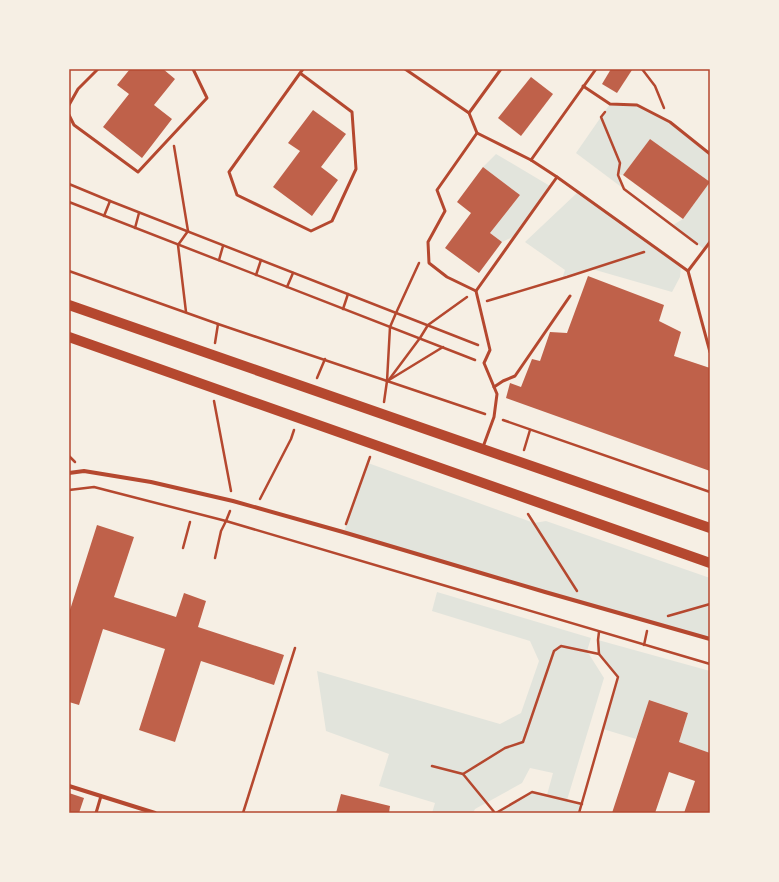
<svg xmlns="http://www.w3.org/2000/svg" width="779" height="882" font-family="Arial,sans-serif">
  <rect width="100%" height="100%" fill="#f6efe4"/>
  <g fill="#e2e4dc">
    <path d="M 610,104 L 637,105 L 670,122 L 710,154 L 710,242 L 704,249 L 673,225 L 683,219 L 710,182 L 650,139 L 623,175 L 618,175 L 624,189 L 576,153 Z"/>
    <path d="M 496,154 L 550,186 L 515,236 L 502,242 L 490,233 L 520,195 L 483,167 Z"/>
    <path d="M 578,192 L 681,266 L 680,277 L 672,292 L 592,269 L 562,279 L 565,270 L 525,242 Z"/>
    <path d="M 368,463 L 534,523 L 546,521 L 710,578 L 710,639 L 344,532 Z"/>
    <path d="M 437,592 L 591,638 L 587,651 L 604,678 L 567,800 L 582,804 L 579,813 L 496,813 L 532,792 L 547,795 L 553,773 L 530,768 L 522,783 L 475,809 L 473,813 L 432,813 L 435,803 L 379,786 L 389,754 L 326,731 L 317,671 L 500,724 L 521,713 L 539,661 L 530,641 L 432,611 Z"/>
    <path d="M 598,640 L 710,671 L 710,753 L 679,742 L 688,713 L 649,700 L 636,739 L 603,729 L 618,677 L 599,654 Z"/>
  </g>
  <g fill="#bf614a">
    <path d="M 130,69 L 163,69 L 175,79 L 154,105 L 172,119 L 142,158 L 103,127 L 129,94 L 117,85 Z"/>
    <path d="M 611,69 L 632,70 L 617,93 L 602,84 Z"/>
    <path d="M 531,77 L 553,94 L 521,136 L 498,118 Z"/>
    <path d="M 313,110 L 346,134 L 321,167 L 338,180 L 312,216 L 273,187 L 300,151 L 288,143 Z"/>
    <path d="M 650,139 L 710,182 L 683,219 L 623,175 Z"/>
    <path d="M 483,167 L 520,195 L 490,233 L 502,242 L 479,273 L 445,248 L 471,213 L 457,202 Z"/>
    <path d="M 588,276 L 664,305 L 659,321 L 681,332 L 674,356 L 710,368 L 710,471 L 506,398 L 510,383 L 521,387 L 532,359 L 540,361 L 550,332 L 567,333 Z"/>
    <path d="M 97,525 L 134,537 L 114,597 L 176,617 L 184,593 L 206,601 L 198,627 L 284,655 L 274,685 L 201,661 L 175,742 L 139,730 L 165,649 L 103,629 L 79,705 L 69,702 L 69,613 Z"/>
    <path d="M 649,700 L 688,713 L 679,742 L 710,753 L 710,813 L 684,813 L 695,781 L 669,772 L 655,813 L 612,813 Z"/>
    <path d="M 69,793 L 84,798 L 79,813 L 69,813 Z"/>
    <path d="M 341,794 L 390,806 L 389,813 L 336,813 Z"/>
  </g>
  <g fill="none" stroke-linecap="round" stroke-linejoin="round">
    <g stroke="#b5482f" stroke-width="2.5">
      <path d="M 642,69 L 655,86 L 664,108"/>
      <path d="M 605,112 L 601,117 L 620,163 L 618,175 L 624,189 L 697,244"/>
      <path d="M 174,146 L 188,231 L 178,245 L 186,312"/>
      <path d="M 69,184 L 110,201 L 478,345"/>
      <path d="M 69,202 L 475,360"/>
      <path d="M 104,216 L 110,201"/>
      <path d="M 135,228 L 139,213"/>
      <path d="M 219,260 L 223,246"/>
      <path d="M 69,271 L 218,324 L 485,414"/>
      <path d="M 256,275 L 261,260"/>
      <path d="M 287,287 L 293,273"/>
      <path d="M 487,301 L 567,277 L 644,252"/>
      <path d="M 343,309 L 348,294"/>
      <path d="M 215,343 L 218,324"/>
      <path d="M 317,378 L 325,359"/>
      <path d="M 389,380 L 443,347"/>
      <path d="M 388,381 L 420,338 L 428,325 L 467,297"/>
      <path d="M 214,401 L 231,491"/>
      <path d="M 384,402 L 387,381 L 390,327 L 396,313 L 419,263"/>
      <path d="M 503,420 L 710,492"/>
      <path d="M 524,450 L 530,430"/>
      <path d="M 69,456 L 75,462"/>
      <path d="M 69,490 L 94,487 L 226,521 L 710,664"/>
      <path d="M 260,499 L 291,439 L 294,430"/>
      <path d="M 528,514 L 577,591"/>
      <path d="M 346,524 L 370,457"/>
      <path d="M 183,548 L 190,522"/>
      <path d="M 215,558 L 221,531 L 226,521 L 230,511"/>
      <path d="M 668,616 L 710,604"/>
      <path d="M 644,645 L 647,631"/>
      <path d="M 432,766 L 463,774 L 505,748 L 523,742 L 554,651 L 561,646 L 599,654"/>
      <path d="M 463,774 L 495,813"/>
      <path d="M 243,813 L 295,648"/>
      <path d="M 496,813 L 532,792 L 582,804"/>
      <path d="M 579,813 L 618,677 L 599,654 L 598,640 L 599,632"/>
    </g>
    <g stroke="#b5482f" stroke-width="3">
      <path d="M 405,69 L 469,113 L 477,133 L 531,160 L 557,177 L 476,291"/>
      <path d="M 300,73 L 352,112 L 356,169 L 332,221 L 311,231 L 237,195 L 229,172 L 303,69"/>
      <path d="M 583,86 L 610,104 L 637,105 L 670,122 L 710,154"/>
      <path d="M 69,105 L 78,89 L 98,69"/>
      <path d="M 469,113 L 501,69"/>
      <path d="M 69,115 L 74,125 L 138,172 L 207,98 L 193,69"/>
      <path d="M 477,133 L 437,190 L 445,211 L 428,242 L 429,263 L 447,277 L 476,291 L 490,350 L 484,363 L 497,394 L 494,417 L 483,447"/>
      <path d="M 531,160 L 596,69"/>
      <path d="M 557,177 L 688,271 L 710,352"/>
      <path d="M 688,271 L 710,242"/>
      <path d="M 494,387 L 503,381 L 515,376 L 570,296"/>
      <path d="M 96,813 L 101,796"/>
    </g>
    <g stroke="#b5482f" stroke-width="4">
      <path d="M 69,473 L 84,471 L 151,482 L 233,501 L 343,532 L 545,592 L 710,639"/>
      <path d="M 69,786 L 155,813"/>
    </g>
    <g stroke="#b5482f" stroke-width="10">
      <path d="M 69,305 L 710,528"/>
      <path d="M 69,337 L 710,563"/>
    </g>
  </g>
  <rect width="779" height="882" fill="none" stroke="#f6efe4" stroke-width="140"/>
  <rect x="70" y="70" width="639" height="742" fill="none" stroke="#b5482f" stroke-width="1.5"/>
</svg>
